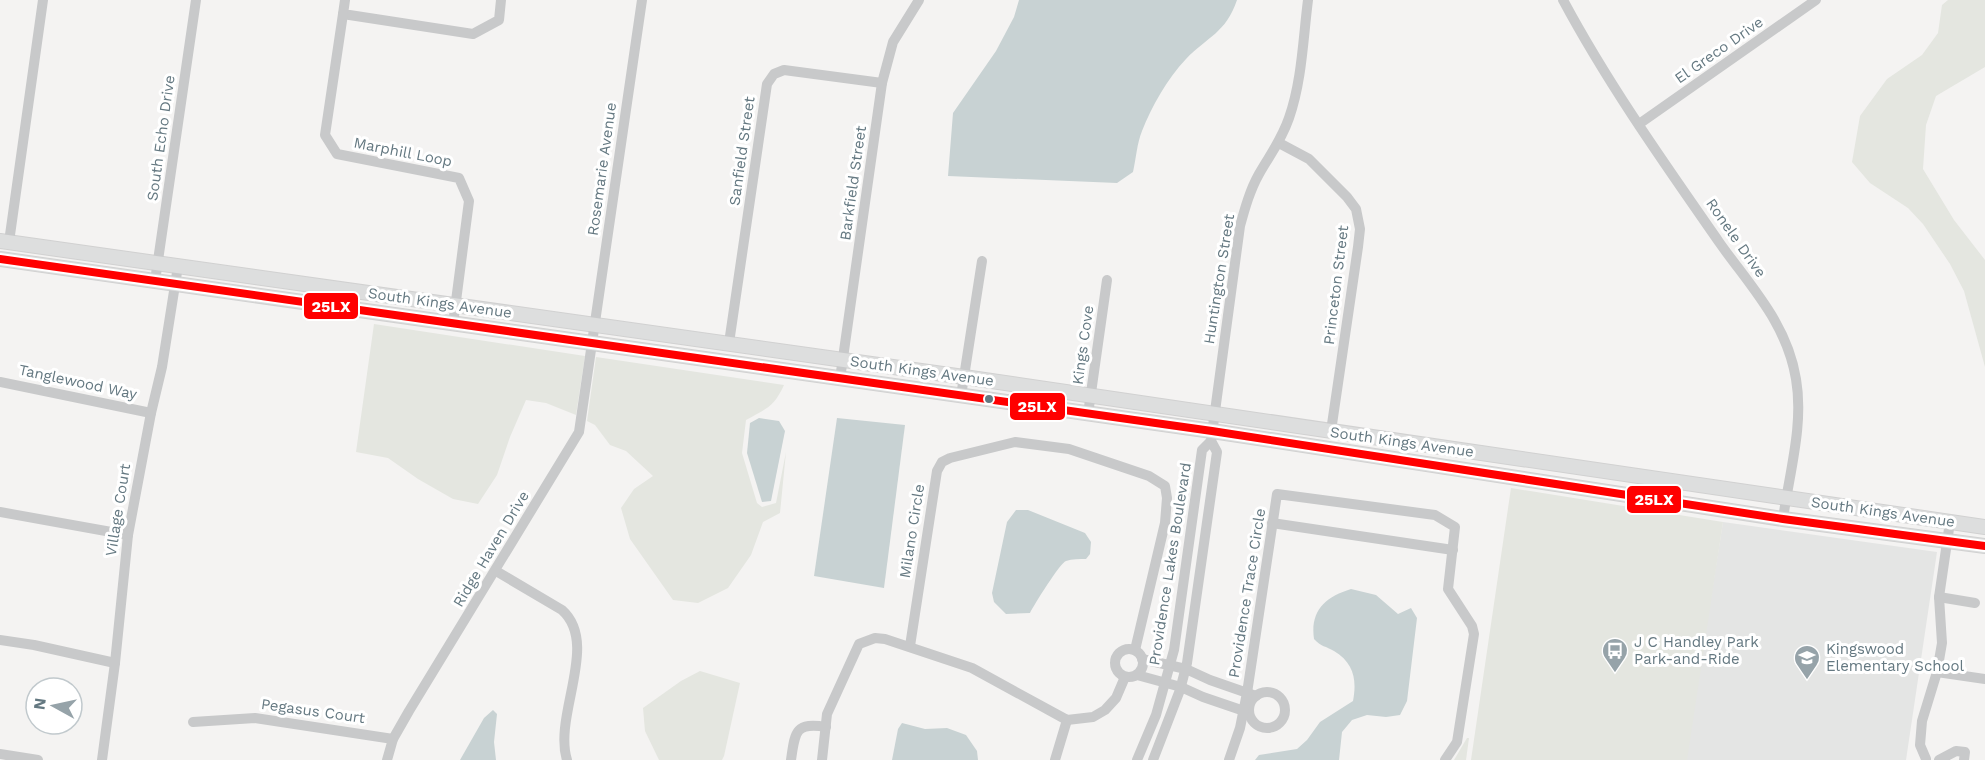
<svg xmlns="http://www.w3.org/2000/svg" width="1985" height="760" font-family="'Work Sans',sans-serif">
  <rect width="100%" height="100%" fill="#f4f3f2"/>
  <path fill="#e4e5e4" d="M 1723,522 L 1937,552 L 1906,760 L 1685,760 Z"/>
  <g fill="#e4e6e0">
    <path d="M 1948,0 L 1985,0 L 1985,67 L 1936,96 L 1926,125 L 1923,169 L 1954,220 L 1985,260 L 1985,367 L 1964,291 L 1950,264 L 1923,224 L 1908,208 L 1870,183 L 1852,162 L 1860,116 L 1887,79 L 1922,55 L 1938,33 L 1942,5 Z"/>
    <path d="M 374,324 L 585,356 L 576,415 L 546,403 L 526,400 L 510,437 L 497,475 L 478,504 L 453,499 L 418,479 L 388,458 L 356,452 Z"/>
    <path d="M 596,357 L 784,385 C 774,407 766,409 746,420 L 742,453 L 757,503 L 762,507 L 776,503 L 786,452 L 780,513 L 763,522 L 751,555 L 728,588 L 698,603 L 673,600 L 630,539 L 621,508 L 634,489 L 653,476 L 626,451 L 610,445 L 595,425 L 587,421 Z"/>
    <path d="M 1511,488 L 1723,522 L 1687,760 L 1471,760 Z"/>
    <path d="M 700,671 L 740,683 L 724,756 L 722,760 L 659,760 L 645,731 L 643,708 L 681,681 Z"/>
    <path d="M 1467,738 L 1469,738 L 1466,760 L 1454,760 Z"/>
  </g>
  <g fill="#c8d2d3">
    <path d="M 1019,0 L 1237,0 C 1226,33 1207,37 1186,59 C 1167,79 1152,106 1142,131 C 1137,143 1136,159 1133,172 L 1117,183 L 948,176 L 953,113 L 996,51 L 1014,17 Z"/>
    <path d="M 759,418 L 779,421 L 785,431 L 771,501 L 762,502 L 747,453 L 750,423 Z"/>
    <path d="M 837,418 L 905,425 L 884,588 L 814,576 Z"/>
    <path d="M 1016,510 L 1028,510 L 1085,533 L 1091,542 L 1090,554 L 1086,559 C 1080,559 1072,559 1066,561 C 1060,563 1034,605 1030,613 L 1006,614 L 994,602 L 992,593 L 1007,522 Z"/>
    <path d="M 1351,589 L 1376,595 L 1398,614 L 1411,608 L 1417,618 L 1407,701 L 1400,715 L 1386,717 L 1367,715 L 1352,720 L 1342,732 L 1339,760 L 1255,760 L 1259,755 L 1297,749 L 1307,740 L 1320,722 L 1353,701 C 1357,680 1354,663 1334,651 C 1326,646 1321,647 1314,639 C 1310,611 1325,597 1351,589 Z"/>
    <path d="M 493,710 L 497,714 L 494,742 L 496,760 L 460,760 L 484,718 Z"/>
    <path d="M 902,723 L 925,729 L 947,728 L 966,735 L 977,751 L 978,760 L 892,760 L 898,729 Z"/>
  </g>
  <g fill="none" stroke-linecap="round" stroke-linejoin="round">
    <defs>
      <g id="major">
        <path d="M 0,241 L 964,377 L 1985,527"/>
        <path d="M 0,259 L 1212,431 L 1783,519 L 1985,546"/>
      </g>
    </defs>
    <use href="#major" stroke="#d1d1d1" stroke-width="16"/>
    <g stroke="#c8c9ca" stroke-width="10">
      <path d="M 345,0 L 343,14 L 473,34 L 499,20 L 501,0"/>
      <path d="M 1563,0 C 1608,84 1664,163 1719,242 C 1750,286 1787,323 1796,379 C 1804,425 1789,474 1783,519"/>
      <path d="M 343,14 L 325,135 L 337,154 L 459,178 L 469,201 L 453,324"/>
      <path d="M 1639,124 L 1816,0"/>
      <path d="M 1279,143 L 1309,159 L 1347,197 L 1356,209 L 1360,229 L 1358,247 L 1331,431"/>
      <path d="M 9,242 L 43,0"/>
      <path d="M 155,281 L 196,0"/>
      <path d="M 729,343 L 767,84 L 774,74 L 784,70 L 882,83"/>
      <path d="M 840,379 L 882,83 L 893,42 L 919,0"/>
      <path d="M 0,382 L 151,413"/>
      <path d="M 961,396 L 982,261"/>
      <path d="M 1088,414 L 1107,280"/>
      <path d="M 0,512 L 128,535"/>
      <path d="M 1272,523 L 1453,550"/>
      <path d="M 496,571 L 562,610 C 600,644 553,715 567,760"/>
      <path d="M 1939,597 L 1975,603"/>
      <path d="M 0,640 L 34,645 L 115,663"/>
      <path d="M 910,646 L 937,471 L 942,462 L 950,458 L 1015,442 L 1069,449 L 1149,476 L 1165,486 L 1167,498 L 1165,523 L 1135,650"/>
      <circle cx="1129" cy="663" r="14"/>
      <path d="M 1142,659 L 1186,669 L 1210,680 L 1256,696"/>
      <path d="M 1937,672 L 1985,679"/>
      <path d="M 1137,675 L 1181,687 L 1203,697 L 1247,712"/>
      <circle cx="1267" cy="710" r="18"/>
      <path d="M 193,722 L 255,718 L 393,739"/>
      <path d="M 0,754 L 38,760"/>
      <path d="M 1926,759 L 1920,745 L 1922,721 L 1937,672 L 1942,643 L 1939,597 L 1950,522"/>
      <path d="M 102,760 L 115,663 L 128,535 L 151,413 L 162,367 L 178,266"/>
      <path d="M 387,760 L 393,739 L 409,711 L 579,432 L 642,0"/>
      <path d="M 791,760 C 795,732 795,722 826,727"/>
      <path d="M 822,760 L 827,714 L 859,644 L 875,638 L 885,639 L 972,668 L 1067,720 L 1093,717 L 1105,710 L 1116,698 L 1125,677"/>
      <path d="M 1055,760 L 1067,720"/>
      <path d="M 1137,760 L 1156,715 L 1174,650 L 1202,450 L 1211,441 L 1240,226 C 1245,208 1250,190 1259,174 C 1271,153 1281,141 1289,118 C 1302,81 1303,39 1308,0"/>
      <path d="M 1153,760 L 1180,690 L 1187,663 L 1217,452 L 1211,441"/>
      <path d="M 1229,760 L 1240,728 L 1247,693 L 1277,494 L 1435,515 L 1455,527 L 1448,589 L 1472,626 L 1474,634 L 1457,742 L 1445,760"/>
      <path d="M 1939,760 L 1956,751 L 1965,752 L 1964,760"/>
    </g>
    <use href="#major" stroke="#dddede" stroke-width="14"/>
    <defs>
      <path id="bus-1" d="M 0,259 L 1212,431 L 1783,519 L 1985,546"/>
    </defs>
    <use href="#bus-1" stroke="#fff" stroke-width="12"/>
    <use href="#bus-1" stroke="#f00" stroke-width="8"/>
  </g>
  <defs>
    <symbol id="bus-pin" viewBox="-11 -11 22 30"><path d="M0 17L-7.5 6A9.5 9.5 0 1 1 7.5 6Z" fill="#96a3a9" stroke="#fff"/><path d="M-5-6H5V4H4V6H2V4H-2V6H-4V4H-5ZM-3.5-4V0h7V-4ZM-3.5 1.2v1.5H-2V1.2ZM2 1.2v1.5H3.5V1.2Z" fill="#fff"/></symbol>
    <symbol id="school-pin" viewBox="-11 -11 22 30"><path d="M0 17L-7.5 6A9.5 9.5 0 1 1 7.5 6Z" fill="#96a3a9" stroke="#fff"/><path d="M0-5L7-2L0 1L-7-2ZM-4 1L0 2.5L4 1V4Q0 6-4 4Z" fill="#fff"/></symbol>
  </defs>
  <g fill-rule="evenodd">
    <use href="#bus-pin" x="1600" y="636" width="30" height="40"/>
    <use href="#school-pin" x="1792" y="643" width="30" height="40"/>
  </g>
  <circle fill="#647881" stroke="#fff" stroke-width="2" cx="989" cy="399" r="5"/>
  <g text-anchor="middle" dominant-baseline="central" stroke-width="6" stroke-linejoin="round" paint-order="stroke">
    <g font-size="15" fill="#647881" stroke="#fff">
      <text transform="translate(1719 50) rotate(-35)">El Greco Drive</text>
      <text transform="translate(161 138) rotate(-82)">South Echo Drive</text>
      <text transform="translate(742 151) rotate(-82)">Sanfield Street</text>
      <text transform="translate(403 152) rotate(11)">Marphill Loop</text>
      <text transform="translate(602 169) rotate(-82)">Rosemarie Avenue</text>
      <text transform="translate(853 183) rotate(-82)">Barkfield Street</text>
      <text transform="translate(1736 238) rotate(55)">Ronele Drive</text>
      <text transform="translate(1219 279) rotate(-81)">Huntington Street</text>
      <text transform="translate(1336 285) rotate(-83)">Princeton Street</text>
      <text transform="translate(440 303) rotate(8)">South Kings Avenue</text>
      <text transform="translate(1083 345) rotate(-82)">Kings Cove</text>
      <text transform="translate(922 371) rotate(8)">South Kings Avenue</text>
      <text transform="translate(78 382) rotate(12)">Tanglewood Way</text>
      <text transform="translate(1402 442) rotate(8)">South Kings Avenue</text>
      <text transform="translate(118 510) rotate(-81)">Village Court</text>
      <text transform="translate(1883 512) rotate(8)">South Kings Avenue</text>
      <text transform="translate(912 531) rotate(-81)">Milano Circle</text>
      <text transform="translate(491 549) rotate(-59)">Ridge Haven Drive</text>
      <text transform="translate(1170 564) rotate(-81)">Providence Lakes Boulevard</text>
      <text transform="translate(1247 593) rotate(-81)">Providence Trace Circle</text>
      <text transform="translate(313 711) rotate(8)">Pegasus Court</text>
    </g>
    <g font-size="15" fill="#647881" stroke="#fff" text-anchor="start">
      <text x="1634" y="642">J C Handley Park<tspan x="1634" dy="17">Park-and-Ride</tspan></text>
      <text x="1826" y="649">Kingswood<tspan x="1826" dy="17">Elementary School</tspan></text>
    </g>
  </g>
  <g stroke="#fff" stroke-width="2">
    <rect x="303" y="292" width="56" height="28" rx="6" fill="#f00"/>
    <rect x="1009" y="392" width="57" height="29" rx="6" fill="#f00"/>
    <rect x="1626" y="485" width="56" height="29" rx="6" fill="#f00"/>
  </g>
  <g font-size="16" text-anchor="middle" font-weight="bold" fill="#fff">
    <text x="331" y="312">25LX</text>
    <text x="1037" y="412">25LX</text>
    <text x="1654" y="505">25LX</text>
  </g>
  <g transform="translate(54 706) rotate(278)"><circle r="28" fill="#ffffff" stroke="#c1c9cd" stroke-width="1.5"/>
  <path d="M0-4.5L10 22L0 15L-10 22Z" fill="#96a3a9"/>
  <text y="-9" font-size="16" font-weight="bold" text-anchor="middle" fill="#647881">N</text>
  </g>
</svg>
